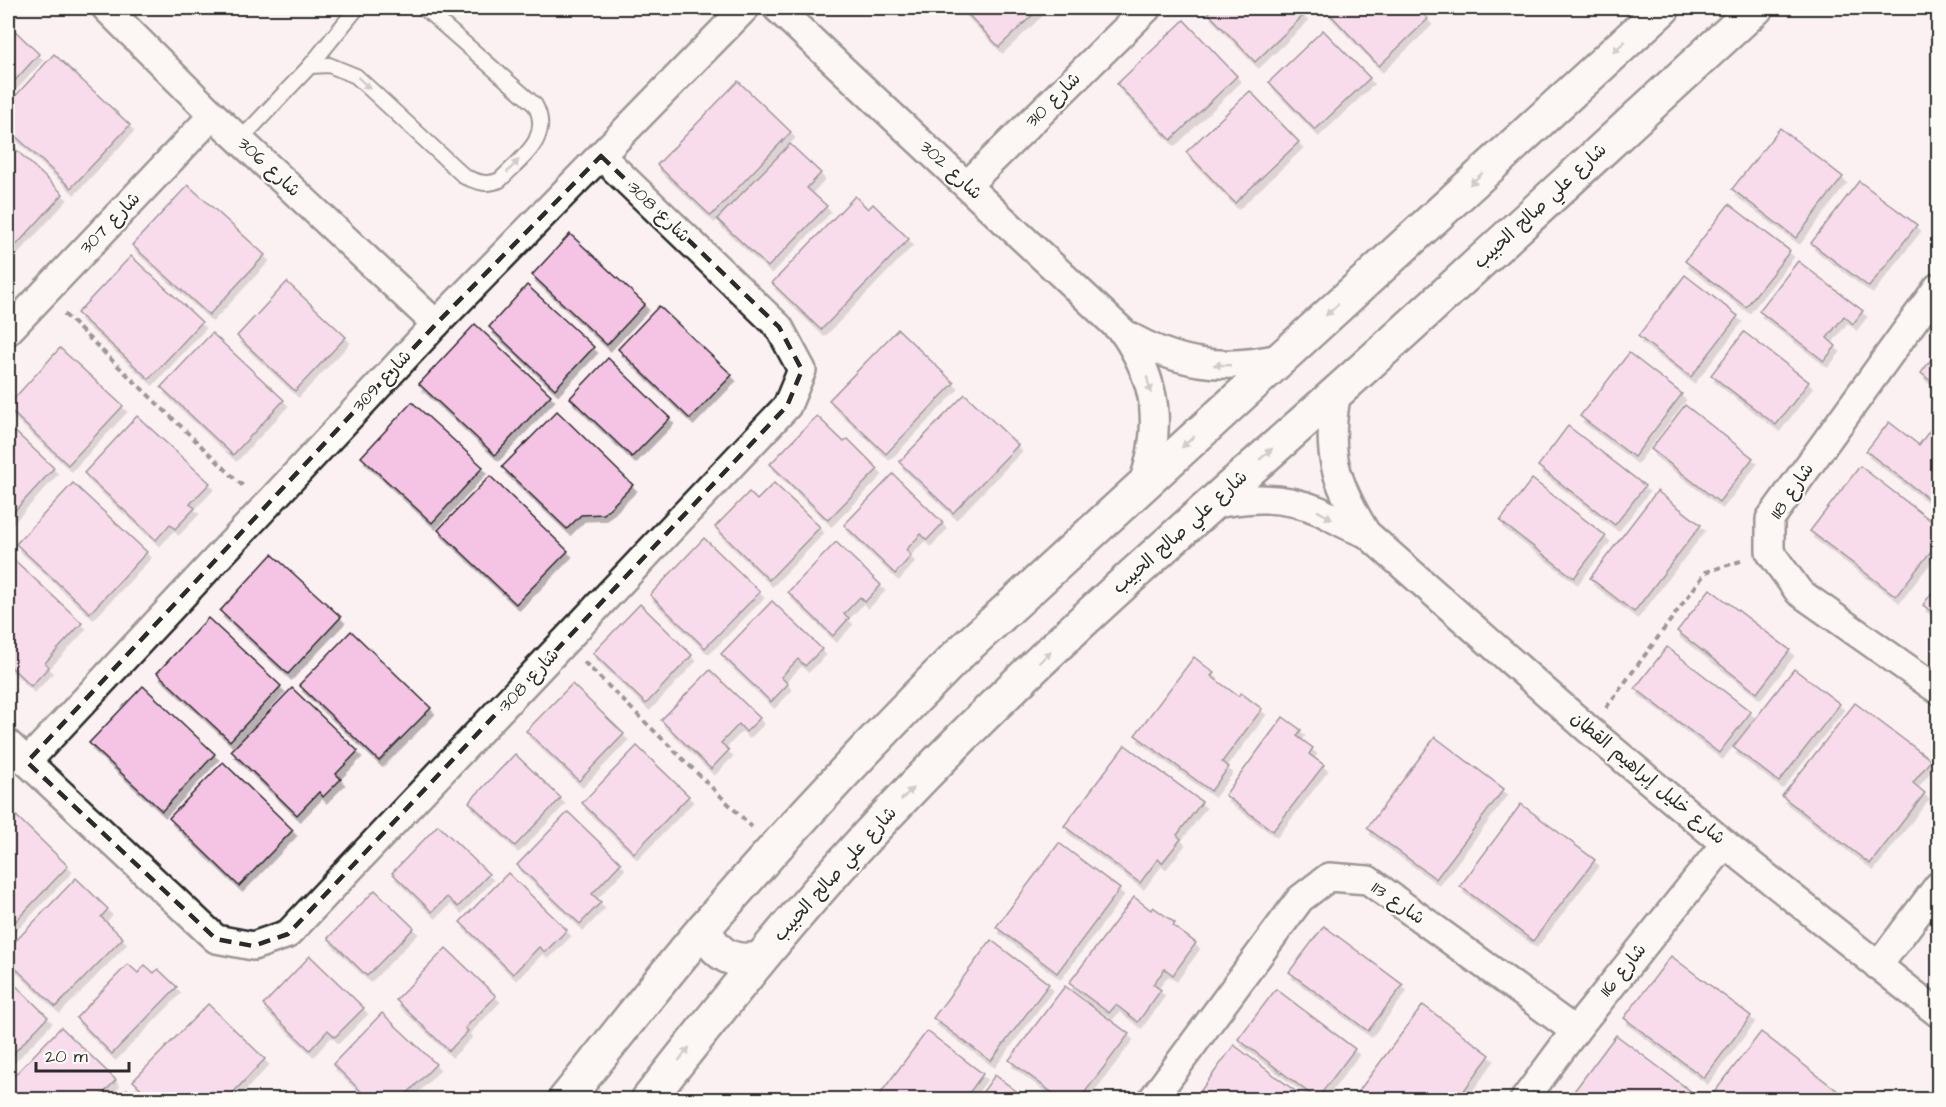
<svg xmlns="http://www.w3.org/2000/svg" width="1946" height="1107" font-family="'Architects Daughter','Playpen Sans Arabic',sans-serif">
  <defs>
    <filter id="shadow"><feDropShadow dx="3.5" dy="6" stdDeviation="0" flood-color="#0004"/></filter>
  </defs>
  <rect width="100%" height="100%" fill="#fbf1f3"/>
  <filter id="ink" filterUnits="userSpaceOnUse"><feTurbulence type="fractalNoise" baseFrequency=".0167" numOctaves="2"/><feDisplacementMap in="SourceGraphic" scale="12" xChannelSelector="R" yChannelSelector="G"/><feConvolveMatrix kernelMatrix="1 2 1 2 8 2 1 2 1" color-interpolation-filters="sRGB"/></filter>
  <g filter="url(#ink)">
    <g fill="#f5c4e5" stroke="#2b2b2b" stroke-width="1.5" filter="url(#shadow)">
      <path d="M 962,8 L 1040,8 L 999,47 Z"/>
      <path d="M 1214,8 L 1297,8 L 1304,15 L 1255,62 L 1208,13 Z"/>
      <path d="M 1330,8 L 1418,8 L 1428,19 L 1379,66 L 1327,11 Z"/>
      <path d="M 1184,20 L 1237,76 L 1171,140 L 1117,84 Z"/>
      <path d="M 8,24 L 39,54 L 8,88 Z"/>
      <path d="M 1323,30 L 1370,78 L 1315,130 L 1269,82 Z"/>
      <path d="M 54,54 L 130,125 L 71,188 L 8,129 L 8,104 Z"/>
      <path d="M 738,81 L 791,132 L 711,216 L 657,165 Z"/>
      <path d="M 1250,91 L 1299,142 L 1235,203 L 1186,152 Z"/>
      <path d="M 1780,128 L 1843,177 L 1796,238 L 1732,189 Z"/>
      <path d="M 8,142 L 63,194 L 10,252 L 8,250 Z"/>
      <path d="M 790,144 L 821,173 L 807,188 L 827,206 L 768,267 L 717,219 Z"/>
      <path d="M 1859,181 L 1917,225 L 1869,287 L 1811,243 Z"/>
      <path d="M 188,185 L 265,255 L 209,315 L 132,245 Z"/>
      <path d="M 855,196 L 868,209 L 873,204 L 909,239 L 821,330 L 772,283 Z"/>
      <path d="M 1729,204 L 1790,251 L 1746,307 L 1685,261 Z"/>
      <path d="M 570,234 L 645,304 L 607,345 L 532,275 Z"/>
      <path d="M 131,256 L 202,322 L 149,379 L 77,313 Z"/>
      <path d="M 1798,261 L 1863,311 L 1853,324 L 1844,316 L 1827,338 L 1836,346 L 1824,361 L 1759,311 Z"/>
      <path d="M 1685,275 L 1738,316 L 1691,377 L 1638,336 Z"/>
      <path d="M 287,282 L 346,337 L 295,391 L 237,336 Z"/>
      <path d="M 527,285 L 594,347 L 555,389 L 489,327 Z"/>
      <path d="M 659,306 L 732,375 L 690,419 L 618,349 Z"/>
      <path d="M 475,324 L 551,395 L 495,455 L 419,384 Z"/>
      <path d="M 898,329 L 954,383 L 886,454 L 829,400 Z"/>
      <path d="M 1744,332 L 1809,382 L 1776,425 L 1711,375 Z"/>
      <path d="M 212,333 L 284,400 L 233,455 L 161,387 Z"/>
      <path d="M 60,348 L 123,406 L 68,465 L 8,408 L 8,405 Z"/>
      <path d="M 1938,350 L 1938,387 L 1921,373 Z"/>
      <path d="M 1629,353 L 1682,394 L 1634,457 L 1580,416 Z"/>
      <path d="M 608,358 L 670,418 L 632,457 L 570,398 Z"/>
      <path d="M 965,394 L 1018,445 L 953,513 L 899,462 Z"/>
      <path d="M 412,402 L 483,467 L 432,523 L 361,457 Z"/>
      <path d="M 1685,405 L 1753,458 L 1719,502 L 1651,449 Z"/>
      <path d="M 557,411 L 633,485 L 604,514 L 581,515 L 567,529 L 502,467 Z"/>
      <path d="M 137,416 L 210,483 L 190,504 L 195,508 L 175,529 L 170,524 L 156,540 L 84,473 Z"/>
      <path d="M 817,416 L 844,442 L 848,439 L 878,469 L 828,520 L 770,464 Z"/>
      <path d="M 1938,419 L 1938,506 L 1866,451 L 1889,422 L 1919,445 Z"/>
      <path d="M 8,425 L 54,468 L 8,518 Z"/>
      <path d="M 1568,426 L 1645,486 L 1615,525 L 1538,466 Z"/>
      <path d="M 1860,466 L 1938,526 L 1938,557 L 1931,551 L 1896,596 L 1810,531 Z"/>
      <path d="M 893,474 L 943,523 L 927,540 L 921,534 L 906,550 L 911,556 L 895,574 L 844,525 Z"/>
      <path d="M 490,476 L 568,551 L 516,604 L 438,530 Z"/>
      <path d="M 1532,479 L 1606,536 L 1574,578 L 1500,521 Z"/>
      <path d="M 73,483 L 147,552 L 90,613 L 16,544 Z"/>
      <path d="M 774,483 L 820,527 L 769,580 L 715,527 L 749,492 L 757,500 Z"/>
      <path d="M 1657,491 L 1701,525 L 1634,612 L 1590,578 Z"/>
      <path d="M 704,538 L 760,592 L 705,648 L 650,595 Z"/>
      <path d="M 836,542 L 881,585 L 865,602 L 860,597 L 844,614 L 849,618 L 833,636 L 788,592 Z"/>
      <path d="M 8,554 L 82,623 L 45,663 L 49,667 L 31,686 L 8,664 Z"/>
      <path d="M 272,554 L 341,617 L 288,674 L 220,611 Z"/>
      <path d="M 1938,584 L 1938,617 L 1923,605 Z"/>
      <path d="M 1710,589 L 1790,650 L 1757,693 L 1677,631 Z"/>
      <path d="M 772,601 L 822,649 L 805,666 L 798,659 L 781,677 L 788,684 L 771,702 L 721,654 Z"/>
      <path d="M 640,604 L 692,655 L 646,704 L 593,653 Z"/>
      <path d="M 208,618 L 281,686 L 230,741 L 157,673 Z"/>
      <path d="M 351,631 L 431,708 L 379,761 L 299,685 Z"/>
      <path d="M 1667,647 L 1751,712 L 1719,753 L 1635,688 Z"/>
      <path d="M 1194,657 L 1214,673 L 1211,676 L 1238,696 L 1241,693 L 1262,709 L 1222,762 L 1229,767 L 1211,791 L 1135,735 Z"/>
      <path d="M 1794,669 L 1840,704 L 1779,782 L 1733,747 Z"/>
      <path d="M 710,670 L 760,718 L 746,732 L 739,724 L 721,743 L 729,750 L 711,769 L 661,720 Z"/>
      <path d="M 572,684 L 624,734 L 579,781 L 526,731 Z"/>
      <path d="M 143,686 L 215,754 L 162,811 L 89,743 Z"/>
      <path d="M 292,688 L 358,751 L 336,774 L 341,779 L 323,797 L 319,792 L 297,815 L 231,751 Z"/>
      <path d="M 1855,703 L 1931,760 L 1913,783 L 1925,793 L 1870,864 L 1782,796 Z"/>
      <path d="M 1283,717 L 1301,730 L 1297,736 L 1313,748 L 1309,754 L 1324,765 L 1273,831 L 1225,795 Z"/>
      <path d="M 1435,737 L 1504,789 L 1436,879 L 1367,828 Z"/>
      <path d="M 1125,745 L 1202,802 L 1177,835 L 1181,839 L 1162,863 L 1158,859 L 1140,883 L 1064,826 Z"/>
      <path d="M 637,746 L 689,796 L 634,853 L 582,803 Z"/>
      <path d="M 515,754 L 561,798 L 515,846 L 469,802 Z"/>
      <path d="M 223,762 L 293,830 L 239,886 L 169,818 Z"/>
      <path d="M 1521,804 L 1595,860 L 1533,941 L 1460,886 Z"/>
      <path d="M 9,809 L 68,866 L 8,929 L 8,810 Z"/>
      <path d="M 568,812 L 621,863 L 592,894 L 601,902 L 580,924 L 517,865 Z"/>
      <path d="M 438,825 L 489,874 L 458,907 L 447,897 L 432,912 L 392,873 Z"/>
      <path d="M 1059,843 L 1120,889 L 1057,973 L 996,927 Z"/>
      <path d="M 508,873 L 567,930 L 545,952 L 539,947 L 513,974 L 460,922 Z"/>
      <path d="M 76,878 L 108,909 L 101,917 L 123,938 L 56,1007 L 8,961 L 8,949 Z"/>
      <path d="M 375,890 L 414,928 L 367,976 L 328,938 Z"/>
      <path d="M 1134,897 L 1151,910 L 1153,907 L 1175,923 L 1173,926 L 1196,943 L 1173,975 L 1165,969 L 1153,984 L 1161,990 L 1138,1022 L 1116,1005 L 1109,1013 L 1069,983 Z"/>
      <path d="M 1324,926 L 1403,985 L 1368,1031 L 1289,972 Z"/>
      <path d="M 991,940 L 1049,984 L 991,1061 L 933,1018 Z"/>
      <path d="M 446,948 L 496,996 L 465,1028 L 468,1031 L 449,1051 L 396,1000 Z"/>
      <path d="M 310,956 L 364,1008 L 335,1037 L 328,1030 L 310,1050 L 263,1005 Z"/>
      <path d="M 1671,956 L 1751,1016 L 1704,1078 L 1624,1018 Z"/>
      <path d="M 128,964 L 138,973 L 145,965 L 154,973 L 158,969 L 177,987 L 112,1054 L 76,1018 Z"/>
      <path d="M 8,978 L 48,1017 L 8,1059 Z"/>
      <path d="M 1065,986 L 1129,1034 L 1079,1100 L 1062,1100 L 1009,1060 Z"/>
      <path d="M 1276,989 L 1355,1049 L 1317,1099 L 1238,1039 Z"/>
      <path d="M 208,1004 L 265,1059 L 226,1100 L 153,1100 L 133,1081 Z"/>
      <path d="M 1423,1005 L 1490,1055 L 1457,1100 L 1352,1100 Z"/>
      <path d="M 382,1013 L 436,1064 L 401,1100 L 370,1100 L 333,1064 Z"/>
      <path d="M 61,1027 L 116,1080 L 97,1100 L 8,1100 L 8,1082 Z"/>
      <path d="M 927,1031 L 983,1074 L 964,1100 L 886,1100 L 880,1094 Z"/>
      <path d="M 1761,1032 L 1839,1092 L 1833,1100 L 1719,1100 L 1712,1095 Z"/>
      <path d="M 1616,1035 L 1693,1093 L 1688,1100 L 1579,1100 L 1572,1094 Z"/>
      <path d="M 1234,1045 L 1307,1100 L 1194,1100 Z"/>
      <path d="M 995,1075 L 1028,1100 L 977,1100 Z"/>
      <path d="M 127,1089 L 138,1100 L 116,1100 Z"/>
    </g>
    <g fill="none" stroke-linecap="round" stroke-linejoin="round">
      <defs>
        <g id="lane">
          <path d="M 310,66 L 329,65 L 356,76 L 465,177 C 478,182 487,186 500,180 C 521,158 553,138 535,105 L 424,8"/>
          <path d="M 240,140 L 310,66 L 357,8"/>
        </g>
        <g id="street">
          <path d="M 106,8 L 213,115 L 436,324"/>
          <path d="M 777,8 L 1124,333 C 1157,382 1163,426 1143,483"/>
          <path d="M 967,185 L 1147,8"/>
          <path d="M 1938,287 L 1770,519 L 1770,552 L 1799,592 L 1938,690"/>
          <path d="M 8,331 L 213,115"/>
          <path d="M 1125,334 C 1177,364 1221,371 1280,358"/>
          <path d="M 1337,392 C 1325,452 1335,482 1366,533 L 1589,730 L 1725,844 L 1938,1013"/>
          <path d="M 1207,506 C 1246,497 1283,495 1320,511 C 1336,519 1349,528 1366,533"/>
          <path d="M 8,744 L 216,939 L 253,946 L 288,934 L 787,406 L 802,370 L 779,327 L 601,156"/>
          <path d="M 27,762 L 436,324 L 745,8"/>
          <path d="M 1878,966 L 1938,886"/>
          <path d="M 1152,1100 L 1300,899 L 1329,877 L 1368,880 L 1575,1031"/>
          <path d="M 1524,1100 L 1575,1031 L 1725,844"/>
        </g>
        <g id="secondary">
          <path d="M 704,928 C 715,954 731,964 759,959"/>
          <path d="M 565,1100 C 612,1042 657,983 706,926 C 787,832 872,741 960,653 L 1663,8"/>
          <path d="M 648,1100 C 724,1003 800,907 884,818 C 1025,667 1181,531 1335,394 C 1477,267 1616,136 1756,8"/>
        </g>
      </defs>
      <use href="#lane" stroke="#2b2b2b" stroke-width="18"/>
      <use href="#street" stroke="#2b2b2b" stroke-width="32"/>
      <use href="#secondary" stroke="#2b2b2b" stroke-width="38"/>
      <g stroke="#2b2b2b" stroke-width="4" stroke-dasharray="6 4.5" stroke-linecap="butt">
        <path d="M 64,314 L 245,488"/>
        <path d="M 584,662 L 752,827"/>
        <path d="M 1606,708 L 1706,572 L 1744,560"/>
      </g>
      <use href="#lane" stroke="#fdfcf7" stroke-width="14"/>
      <use href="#street" stroke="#fdfcf7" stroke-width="27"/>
      <use href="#secondary" stroke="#fdfcf7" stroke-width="33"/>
    </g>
    <defs><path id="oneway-solid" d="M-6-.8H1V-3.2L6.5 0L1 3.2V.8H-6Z" transform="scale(1.5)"/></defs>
    <g fill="#9e9e9b">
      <use href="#oneway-solid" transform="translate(1619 47) rotate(138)"/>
      <use href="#oneway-solid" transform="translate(364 83) rotate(43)"/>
      <use href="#oneway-solid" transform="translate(513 166) rotate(-47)"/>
      <use href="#oneway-solid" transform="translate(1476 179) rotate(138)"/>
      <use href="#oneway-solid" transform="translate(1332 310) rotate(138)"/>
      <use href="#oneway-solid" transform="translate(1222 365) rotate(-178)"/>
      <use href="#oneway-solid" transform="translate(1149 385) rotate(75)"/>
      <use href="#oneway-solid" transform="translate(1188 442) rotate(138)"/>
      <use href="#oneway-solid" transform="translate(1266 454) rotate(-41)"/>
      <use href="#oneway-solid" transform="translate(1325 515) rotate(29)"/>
      <use href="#oneway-solid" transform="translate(1045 657) rotate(-44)"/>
      <use href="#oneway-solid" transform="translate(907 794) rotate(-45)"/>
      <use href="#oneway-solid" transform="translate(684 1054) rotate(-52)"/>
    </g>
  </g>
  <path d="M0 0H1946V1107H0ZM 601,156 L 779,327 L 802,370 L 787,406 L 288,934 L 253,946 L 216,939 L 27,762 L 436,324 Z" fill="#fbf1f3" fill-opacity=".55" fill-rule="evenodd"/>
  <path fill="none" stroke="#2b2b2b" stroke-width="4.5" stroke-dasharray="12 8" stroke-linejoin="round" d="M 601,156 L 779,327 L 802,370 L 787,406 L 288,934 L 253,946 L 216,939 L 27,762 L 436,324 Z"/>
  <g text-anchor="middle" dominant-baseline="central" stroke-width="4.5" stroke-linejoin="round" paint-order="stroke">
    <g font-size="18" fill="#2b2b2b" stroke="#fdfcf7">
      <text transform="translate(1053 100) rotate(-45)">شارع 310</text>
      <text transform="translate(269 167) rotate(43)">شارع 306</text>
      <text transform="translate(951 170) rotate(43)">شارع 302</text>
      <text transform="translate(1540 206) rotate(-43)">شارع علي صالح الحبيب</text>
      <text transform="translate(659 212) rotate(44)">شارع 308</text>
      <text transform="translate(110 223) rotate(-46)">شارع 307</text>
      <text transform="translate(382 381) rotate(-47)">شارع 309</text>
      <text transform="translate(1792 491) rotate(-56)">شارع 118</text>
      <text transform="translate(1180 532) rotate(-42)">شارع علي صالح الحبيب</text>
      <text transform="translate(529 680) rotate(-47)">شارع 308</text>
      <text transform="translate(1648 778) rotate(40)">شارع خليل إبراهيم القطان</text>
      <text transform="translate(835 874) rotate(-48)">شارع علي صالح الحبيب</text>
      <text transform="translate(1398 903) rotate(35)">شارع 113</text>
      <text transform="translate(1623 970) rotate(-51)">شارع 116</text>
    </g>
  </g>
  <rect width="1946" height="1107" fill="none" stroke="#fdfcf7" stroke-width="30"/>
  <rect x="15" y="15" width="1916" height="1077" fill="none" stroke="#2b2b2b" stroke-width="2" filter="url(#ink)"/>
  <path d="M36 1062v9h93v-9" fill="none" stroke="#2b2b2b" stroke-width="3"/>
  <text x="45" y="1062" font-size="18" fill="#2b2b2b" stroke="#fdfcf7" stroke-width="4.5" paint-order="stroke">20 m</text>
</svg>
